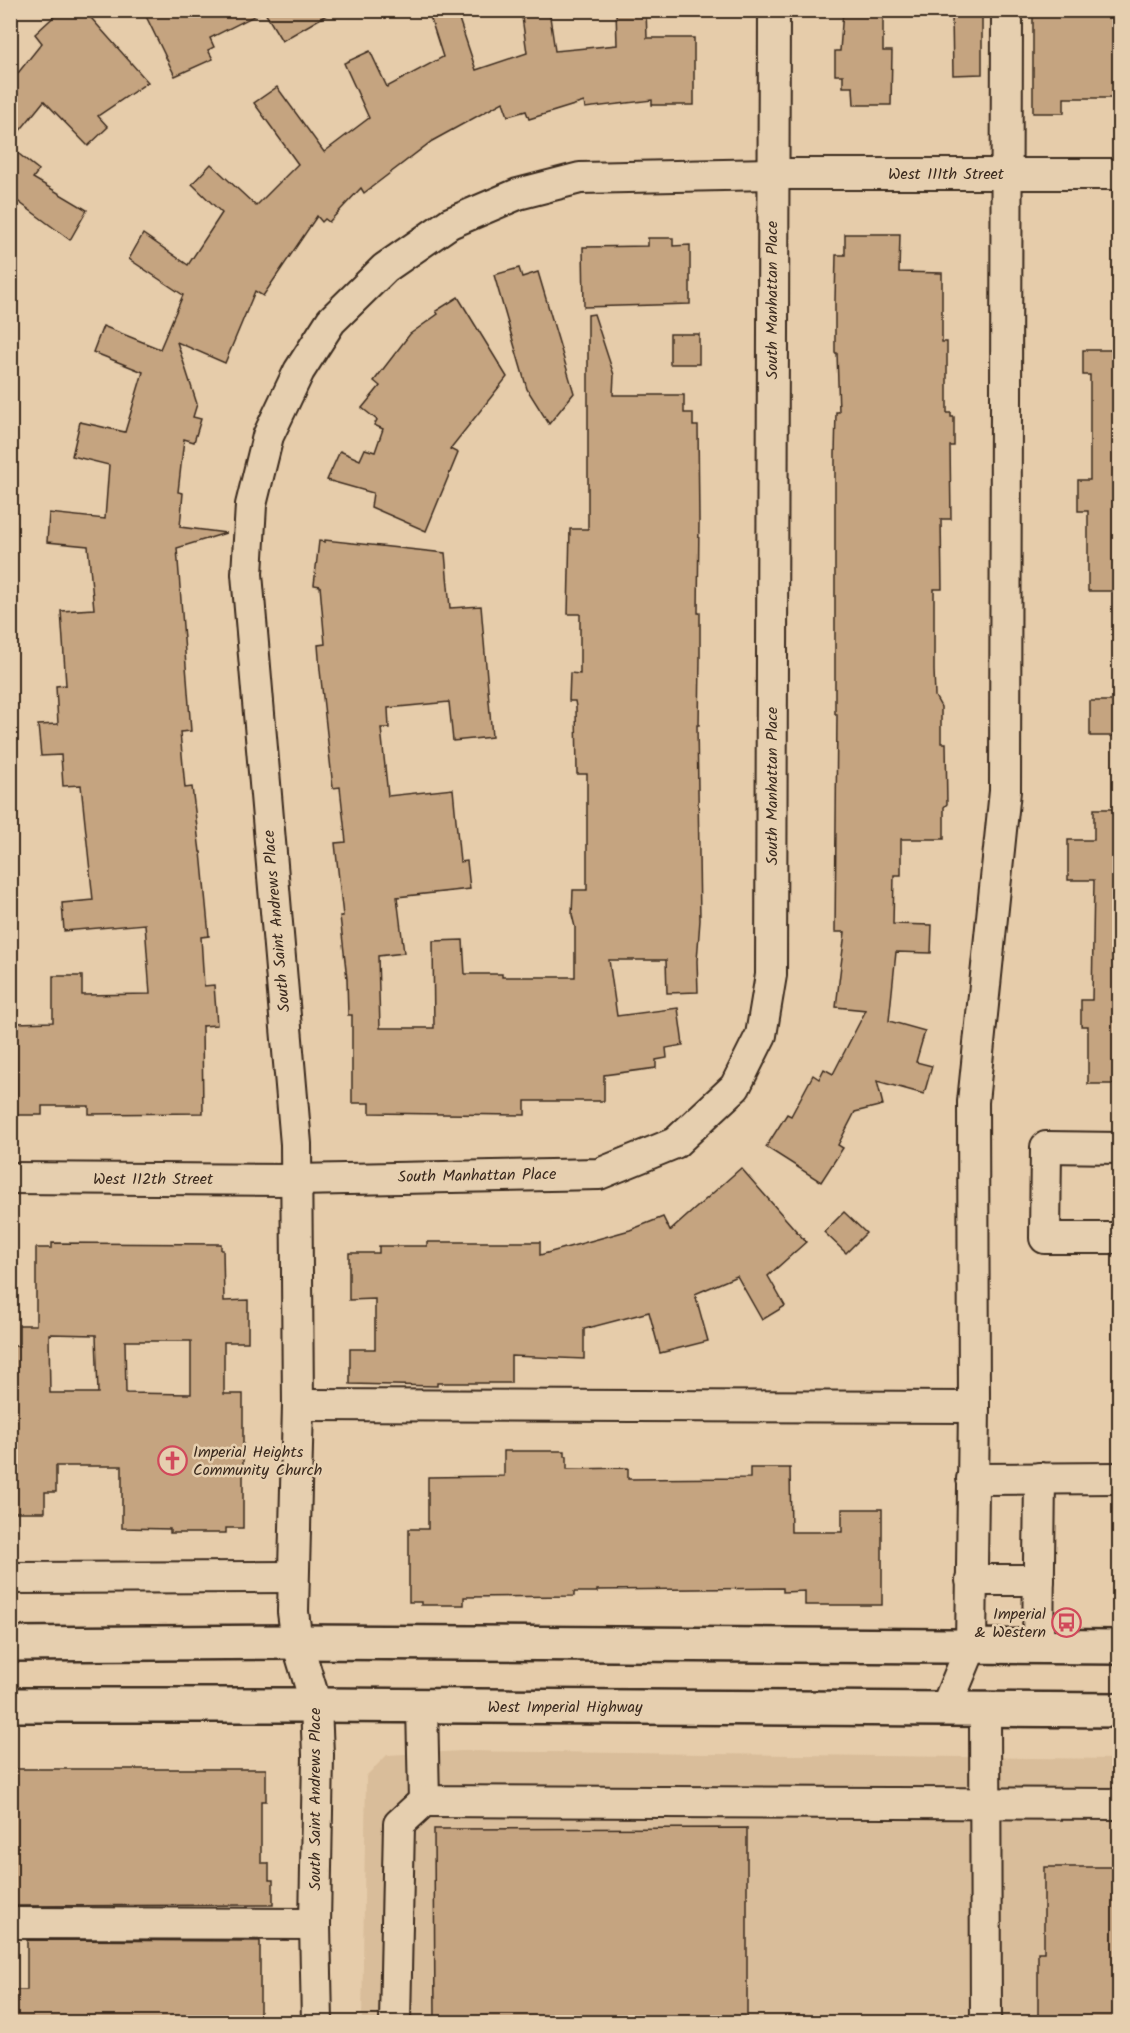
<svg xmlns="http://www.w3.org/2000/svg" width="1130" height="2033" font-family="Kalam,sans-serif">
  <rect width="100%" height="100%" fill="#e6ccaa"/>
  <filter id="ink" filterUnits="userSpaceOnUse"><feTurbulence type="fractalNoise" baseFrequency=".0167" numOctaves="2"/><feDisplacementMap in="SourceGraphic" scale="12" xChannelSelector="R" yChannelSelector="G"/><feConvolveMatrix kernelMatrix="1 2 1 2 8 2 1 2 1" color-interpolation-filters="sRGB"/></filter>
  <g filter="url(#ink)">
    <path fill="#d9bd9a" d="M 462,1751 L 1119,1759 L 1119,2022 L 362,2022 L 366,1776 L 387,1755 Z"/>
    <g fill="#c5a480" stroke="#3b2a1e" stroke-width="1.5" fill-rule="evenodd">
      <path d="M 61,10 L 84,10 L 148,82 L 98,116 L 108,127 L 88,146 L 44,101 L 10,143 L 10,83 L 42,43 L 35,34 Z"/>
      <path d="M 143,10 L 335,10 L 282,41 L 264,11 L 210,38 L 214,47 L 208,50 L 213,59 L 175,76 Z"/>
      <path d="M 428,10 L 456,10 L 476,70 L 527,53 L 521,10 L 549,10 L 555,51 L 617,45 L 616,10 L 646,10 L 647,38 L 694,38 L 694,105 L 652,105 L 652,100 L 585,108 L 584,102 L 529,119 L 526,111 L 508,116 L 503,102 L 432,141 L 364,193 L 361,188 L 329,222 L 325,219 L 322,222 L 317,216 L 263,296 L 255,291 L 225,363 L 177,342 L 197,404 L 193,417 L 201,419 L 194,442 L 184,439 L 178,492 L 183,493 L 180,527 L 226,533 L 177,548 L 191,731 L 180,732 L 185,788 L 192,787 L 200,852 L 201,852 L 209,936 L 201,937 L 204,986 L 214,985 L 217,1025 L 202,1026 L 203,1113 L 89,1114 L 89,1106 L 42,1106 L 42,1115 L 17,1115 L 16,1023 L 53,1022 L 53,976 L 82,976 L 82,995 L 150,994 L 145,924 L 64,931 L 62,903 L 93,900 L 81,785 L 63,786 L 61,755 L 41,756 L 38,725 L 58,724 L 56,686 L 66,685 L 61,611 L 94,609 L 88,546 L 47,542 L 49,513 L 105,519 L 109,465 L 72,456 L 80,422 L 125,432 L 143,372 L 93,352 L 103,326 L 160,349 L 183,295 L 129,259 L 143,234 L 188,265 L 222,213 L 192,184 L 211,164 L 256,206 L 298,164 L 254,103 L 277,87 L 324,152 L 369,118 L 344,63 L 370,51 L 387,87 L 443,57 Z"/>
      <path d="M 843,10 L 883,10 L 883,51 L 892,51 L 891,105 L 854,105 L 853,87 L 843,87 L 843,75 L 835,75 L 835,51 L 840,51 Z"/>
      <path d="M 1033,10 L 1119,10 L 1119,98 L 1064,98 L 1064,113 L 1033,113 Z"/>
      <path d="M 952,15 L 982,15 L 982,74 L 953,75 Z"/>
      <path d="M 10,147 L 39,170 L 33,178 L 87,210 L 70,240 L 16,200 L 10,207 Z"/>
      <path d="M 845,234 L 900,234 L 899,272 L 942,273 L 942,342 L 947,342 L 947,413 L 951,413 L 951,417 L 954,417 L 954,446 L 950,446 L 951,519 L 941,519 L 942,589 L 934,589 L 934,670 L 935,696 L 941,707 L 941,743 L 946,743 L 947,804 L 944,807 L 944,839 L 901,839 L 901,875 L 894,875 L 893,924 L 932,925 L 931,953 L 896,952 L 889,1021 L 925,1031 L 916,1062 L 932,1066 L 924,1094 L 877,1081 L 883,1105 L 855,1112 L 838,1145 L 843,1148 L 821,1182 L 766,1147 L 787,1114 L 791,1116 L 813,1075 L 819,1079 L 824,1069 L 833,1074 L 866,1010 L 836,1007 L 845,932 L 835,932 L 837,714 L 835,714 L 835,454 L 836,412 L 839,412 L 837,353 L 835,353 L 835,301 L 836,255 L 845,255 Z"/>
      <path d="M 648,238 L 673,238 L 673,246 L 690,245 L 690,304 L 584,307 L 583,247 L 648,246 Z"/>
      <path d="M 519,268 L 522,277 L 538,272 L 574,393 L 549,424 L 527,389 L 494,275 Z"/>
      <path d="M 458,297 L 507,377 L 450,449 L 458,453 L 426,531 L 371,507 L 373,493 L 327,480 L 340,451 L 360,460 L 365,449 L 375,452 L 383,429 L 374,425 L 377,420 L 362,408 L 380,386 L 374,381 L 410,334 L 438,314 L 436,311 Z"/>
      <path d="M 594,314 L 614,375 L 613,395 L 684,395 L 684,413 L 693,413 L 693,426 L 698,426 L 699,521 L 698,613 L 700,613 L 700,658 L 699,725 L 697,725 L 700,920 L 697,961 L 698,992 L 667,993 L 666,960 L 609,960 L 617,1016 L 678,1008 L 683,1045 L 666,1048 L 667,1058 L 656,1060 L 656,1068 L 604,1075 L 604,1101 L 525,1101 L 525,1115 L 370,1113 L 370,1103 L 352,1103 L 352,1015 L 348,1015 L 347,979 L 340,916 L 343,916 L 335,843 L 346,842 L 340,787 L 333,788 L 320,670 L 318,645 L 325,644 L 320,586 L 314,585 L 319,541 L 325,542 L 325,540 L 445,553 L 450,608 L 481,606 L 492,737 L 453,741 L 449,702 L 388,708 L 389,728 L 381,728 L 388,796 L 453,789 L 460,862 L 467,861 L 470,889 L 397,897 L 404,953 L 378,956 L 380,1028 L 434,1028 L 433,941 L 463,940 L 465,974 L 502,974 L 502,977 L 575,977 L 575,927 L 572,915 L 573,890 L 587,890 L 587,774 L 577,774 L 576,707 L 575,701 L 569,701 L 570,673 L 580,674 L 580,614 L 568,614 L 570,529 L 588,529 L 588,315 Z"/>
      <rect x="670" y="334" width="29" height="30"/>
      <path d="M 1083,350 L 1119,350 L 1119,591 L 1088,591 L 1088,511 L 1078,511 L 1078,480 L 1090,480 L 1090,375 L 1083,375 Z"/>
      <rect x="1090" y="701" width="29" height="35"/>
      <path d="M 1094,809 L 1119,809 L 1119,1084 L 1088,1084 L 1088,1026 L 1081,1026 L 1081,1000 L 1092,1000 L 1094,880 L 1068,880 L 1068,840 L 1094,840 Z"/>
      <path d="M 741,1168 L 806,1242 L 768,1276 L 785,1306 L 762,1320 L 737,1276 L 695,1294 L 708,1341 L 660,1353 L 649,1312 L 584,1329 L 584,1359 L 511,1356 L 511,1383 L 437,1383 L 437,1386 L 350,1384 L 350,1349 L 375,1349 L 375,1299 L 349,1300 L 349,1253 L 379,1253 L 379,1246 L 427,1246 L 427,1242 L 540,1242 L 540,1255 L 630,1230 L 663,1217 L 670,1231 Z"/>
      <path d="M 844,1212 L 866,1233 L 846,1253 L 824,1232 Z"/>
      <path d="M 52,1243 L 221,1244 L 221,1250 L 223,1250 L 224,1301 L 248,1300 L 248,1342 L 224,1342 L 224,1394 L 243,1394 L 243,1528 L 226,1528 L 226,1533 L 170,1533 L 170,1529 L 122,1528 L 122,1466 L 56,1466 L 56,1492 L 45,1492 L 45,1512 L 10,1512 L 10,1346 L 19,1346 L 19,1325 L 36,1325 L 36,1248 L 52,1248 ZM 49,1334 L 96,1335 L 98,1393 L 50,1393 ZM 125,1341 L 191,1341 L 191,1394 L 126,1393 Z"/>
      <path d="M 504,1451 L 565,1451 L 565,1456 L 567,1456 L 567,1469 L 628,1468 L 628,1479 L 750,1478 L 750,1468 L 790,1468 L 791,1532 L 842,1532 L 842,1509 L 882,1509 L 882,1605 L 805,1605 L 805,1591 L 783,1592 L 783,1588 L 597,1590 L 597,1592 L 574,1592 L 574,1596 L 464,1597 L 464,1605 L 421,1605 L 421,1602 L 409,1602 L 409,1529 L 428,1529 L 428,1477 L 504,1476 Z"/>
      <path d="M 10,1769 L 266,1769 L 266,1801 L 261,1801 L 261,1863 L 269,1863 L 269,1880 L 273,1880 L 273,1905 L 10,1906 Z"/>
      <path d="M 747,1828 L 747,2022 L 435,2022 L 434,1829 Z"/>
      <path d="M 1044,1867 L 1119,1867 L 1119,2022 L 1038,2022 L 1038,1952 L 1044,1952 Z"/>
      <path d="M 27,1940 L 260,1941 L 260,2022 L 10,2022 L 10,1990 L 27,1990 Z"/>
    </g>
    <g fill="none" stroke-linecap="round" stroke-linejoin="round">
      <defs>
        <g id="minor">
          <path d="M 1120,1148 L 1046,1147 L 1045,1238 L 1120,1238"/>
          <path d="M 10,1178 L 296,1180 L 599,1174 L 675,1143 L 735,1087 L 761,1035 L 771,975 L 774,10"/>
          <path d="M 298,1405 L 974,1407"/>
          <path d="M 972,1479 L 1120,1478"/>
          <path d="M 10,1578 L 293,1577"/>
          <path d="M 971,1580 L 1039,1580"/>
          <path d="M 1038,1647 L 1040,1478"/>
          <path d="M 422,1705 L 424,1801 L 1120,1804"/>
          <path d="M 945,1710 L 971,1647 L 974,1407 L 973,1102 L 1005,791 L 1007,10"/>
          <path d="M 985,1710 L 986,2022"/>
          <path d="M 10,1923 L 315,1924"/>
          <path d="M 317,2022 L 315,1924 L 318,1755 L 316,1705 L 297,1642 L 293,1612 L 298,1405 L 296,1144 L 247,574 L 251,505 L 268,436 L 299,371 L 331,321 L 385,268 L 450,223 L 518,194 L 580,178 L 772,174 L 1120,174"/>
          <path d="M 395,2022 L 399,1824 L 424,1801"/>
        </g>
        <g id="major">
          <path d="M 10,1644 L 297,1642 L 1120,1647"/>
          <path d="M 10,1705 L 316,1705 L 1120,1710"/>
        </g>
      </defs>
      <use href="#minor" stroke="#3b2a1e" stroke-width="34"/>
      <use href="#major" stroke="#3b2a1e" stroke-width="38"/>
      <use href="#minor" stroke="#e6cfaf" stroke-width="30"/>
      <use href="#major" stroke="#e6cfaf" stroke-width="33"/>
    </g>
  </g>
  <defs>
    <symbol id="church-ring" viewBox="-11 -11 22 22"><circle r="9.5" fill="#e6cfaf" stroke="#d1495b" stroke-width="1.5"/><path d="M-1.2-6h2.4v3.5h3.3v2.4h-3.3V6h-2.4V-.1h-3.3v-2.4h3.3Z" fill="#d1495b"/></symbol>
    <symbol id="bus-ring" viewBox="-11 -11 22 22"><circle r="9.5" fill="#e6cfaf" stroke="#d1495b" stroke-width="1.5"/><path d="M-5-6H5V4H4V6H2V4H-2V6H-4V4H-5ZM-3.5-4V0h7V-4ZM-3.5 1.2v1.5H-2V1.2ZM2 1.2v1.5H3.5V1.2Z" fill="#d1495b"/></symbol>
  </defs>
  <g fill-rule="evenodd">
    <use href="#church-ring" x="156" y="1444" width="33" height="33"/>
    <use href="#bus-ring" x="1050" y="1606" width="33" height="33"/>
  </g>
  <g text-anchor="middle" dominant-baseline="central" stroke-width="5" stroke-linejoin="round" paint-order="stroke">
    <g font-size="16" fill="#3b2a1e" stroke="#e6cfaf">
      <text x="946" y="174">West 111th Street</text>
      <text transform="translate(772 300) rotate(-90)">South Manhattan Place</text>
      <text transform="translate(772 786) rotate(-90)">South Manhattan Place</text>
      <text transform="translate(277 921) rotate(-95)">South Saint Andrews Place</text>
      <text transform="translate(477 1176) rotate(-1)">South Manhattan Place</text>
      <text x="153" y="1179">West 112th Street</text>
      <text x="565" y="1707">West Imperial Highway</text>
      <text transform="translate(315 1799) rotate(-90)">South Saint Andrews Place</text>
    </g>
    <g font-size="16" fill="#3b2a1e" stroke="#e6cfaf" text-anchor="start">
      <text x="193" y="1452">Imperial Heights<tspan x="193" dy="18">Community Church</tspan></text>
      <text x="1046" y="1614" text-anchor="end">Imperial<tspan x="1046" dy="18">&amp; Western</tspan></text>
    </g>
  </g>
  <rect width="1130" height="2033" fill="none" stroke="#e6cfaf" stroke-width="36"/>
  <rect x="18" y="18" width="1094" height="1997" fill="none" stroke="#3b2a1e" stroke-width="2" filter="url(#ink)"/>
</svg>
